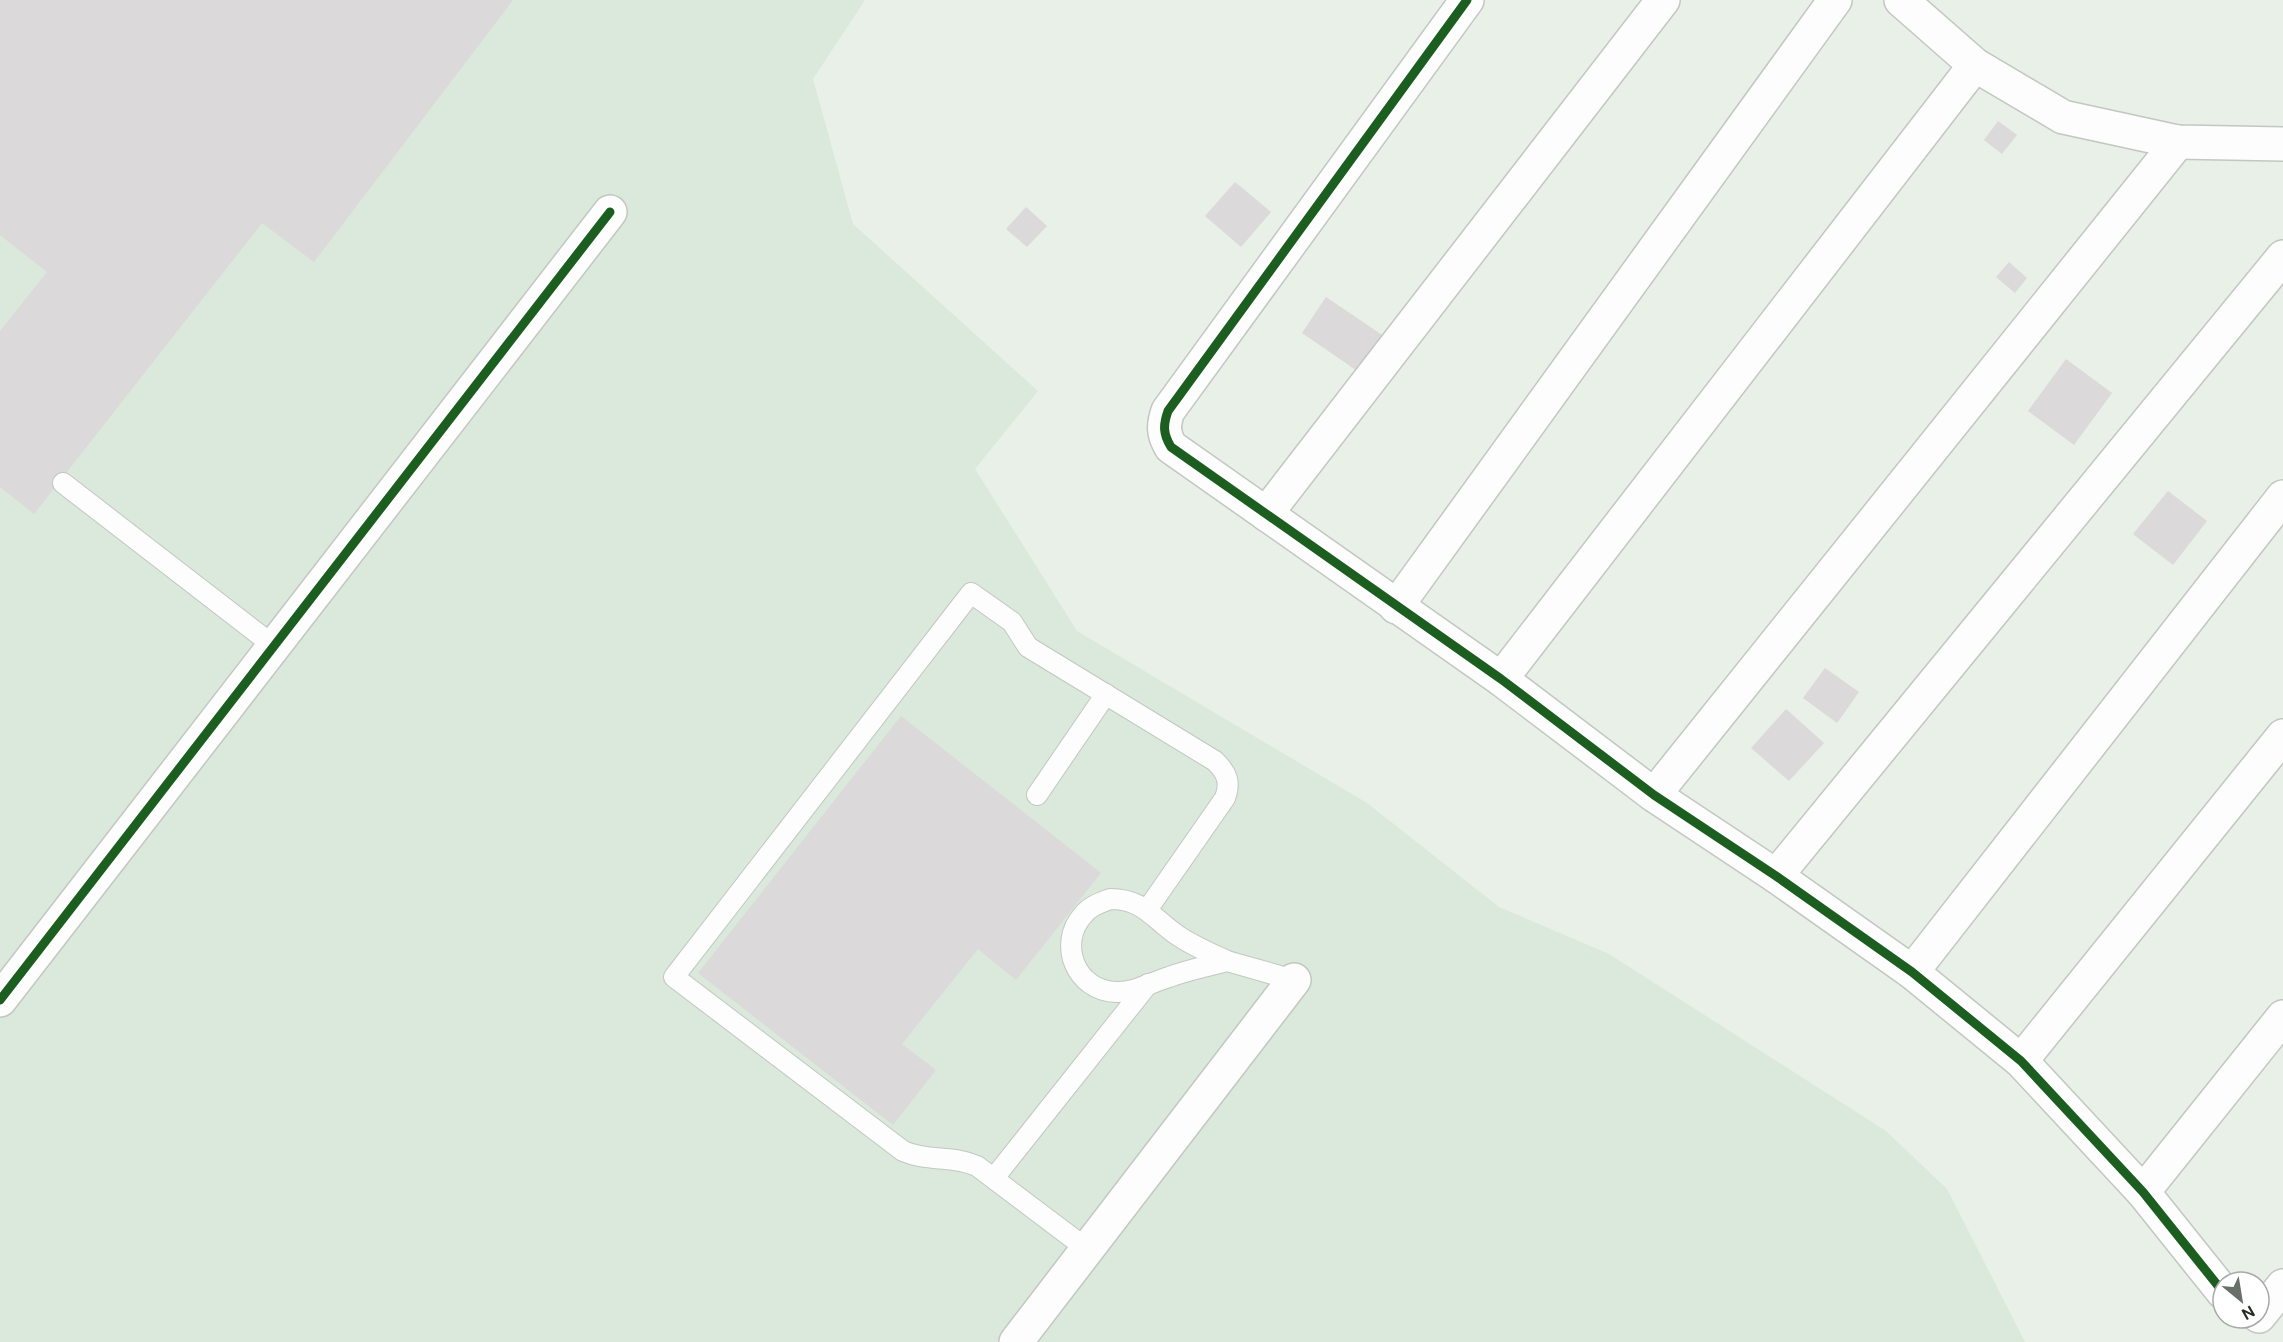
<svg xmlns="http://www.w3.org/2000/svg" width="2283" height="1342" font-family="'DM Sans',sans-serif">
  <rect width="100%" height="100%" fill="#e8f0e8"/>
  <path fill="#dae9db" d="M 0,0 L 865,0 L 813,79 L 853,224 L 1038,391 L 975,469 L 1077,631 L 1367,803 L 1499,907 L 1609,954 L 1886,1131 L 1947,1189 L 2025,1342 L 0,1342 Z"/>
  <g fill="#dbd9d9">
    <path d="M 0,0 L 513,0 L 314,262 L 262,223 L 34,514 L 0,487 L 0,331 L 47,272 L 0,235 Z"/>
    <path d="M 1998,121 L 2017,135 L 2002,154 L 1984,140 Z"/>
    <path d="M 1235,182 L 1271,212 L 1241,247 L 1205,216 Z"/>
    <path d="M 1026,207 L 1047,226 L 1027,247 L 1006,229 Z"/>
    <path d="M 2009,262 L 2027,278 L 2015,293 L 1996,277 Z"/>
    <path d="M 1326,297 L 1391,341 L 1366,377 L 1302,333 Z"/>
    <path d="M 2066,359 L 2112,393 L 2074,445 L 2028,411 Z"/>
    <path d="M 2168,491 L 2207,521 L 2173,565 L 2133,534 Z"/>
    <path d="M 1825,668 L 1859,692 L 1837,723 L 1803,698 Z"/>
    <path d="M 1786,709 L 1824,743 L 1789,781 L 1751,748 Z"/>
    <path d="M 901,716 L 1101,873 L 1016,980 L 978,949 L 902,1044 L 936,1070 L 893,1125 L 698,973 Z"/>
  </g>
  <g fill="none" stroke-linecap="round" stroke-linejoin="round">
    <defs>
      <g id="lane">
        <path d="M 63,483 L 274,646"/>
        <path d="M 1037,795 L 1106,694"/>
        <path d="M 1110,899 C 1144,899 1152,918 1177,935 C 1193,946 1210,953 1227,961 C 1208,966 1188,970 1169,977 C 1152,982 1134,993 1116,992 C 1076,991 1057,944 1083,915 C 1090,906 1100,903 1110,899 Z"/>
        <path d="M 1227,961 L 1294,980"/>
        <path d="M 994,1178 L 1148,984"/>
        <path d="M 1087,1249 L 977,1166 C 953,1155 927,1162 903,1151 L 674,977 L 971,593 L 1012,622 L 1028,647 L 1215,761 C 1227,773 1231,782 1225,798 L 1147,910"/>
      </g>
      <g id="street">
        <path d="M 1467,0 L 1168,411 C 1163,425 1163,434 1171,447 L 1501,679 L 1654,795 L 1776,876 L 1912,972 L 2021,1061 L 2143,1192 L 2223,1292"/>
        <path d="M 1901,0 L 1975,65 L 2063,117 L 2178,142 L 2283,144"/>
        <path d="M 1266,514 L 1663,0"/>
        <path d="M 1396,607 L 1835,0"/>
        <path d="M 1501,679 L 1975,65"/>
        <path d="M 1654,795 L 2178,142"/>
        <path d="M 1776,876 L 2283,257"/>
        <path d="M 1912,972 L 2283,497"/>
        <path d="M 0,1000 L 610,212"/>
        <path d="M 2021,1061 L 2283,736"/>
        <path d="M 2143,1192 L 2283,1017"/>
        <path d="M 2259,1316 L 2283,1286"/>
        <path d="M 1016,1342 L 1294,980"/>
      </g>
    </defs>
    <use href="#lane" stroke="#c2c7c2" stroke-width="22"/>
    <use href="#street" stroke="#c2c7c2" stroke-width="36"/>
    <use href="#lane" stroke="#fcfdfc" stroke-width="20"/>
    <use href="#street" stroke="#fcfdfc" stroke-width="33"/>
    <defs>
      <g id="cycleway">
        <path d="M 1467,0 L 1168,411 C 1163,425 1163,434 1171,447 L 1501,679 L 1654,795 L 1776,876 L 1912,972 L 2021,1061 L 2143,1192 L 2223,1292"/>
        <path d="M 0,1000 L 610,212"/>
      </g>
    </defs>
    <use href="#cycleway" stroke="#fff" stroke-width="13"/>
    <use href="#cycleway" stroke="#1b5e20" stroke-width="9"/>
  </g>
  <g transform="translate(2241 1300) rotate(150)"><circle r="28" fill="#ffffff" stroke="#a8aaa8" stroke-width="1.5"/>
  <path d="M0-4.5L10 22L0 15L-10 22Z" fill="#697069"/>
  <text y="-9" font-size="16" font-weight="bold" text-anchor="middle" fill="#252b25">N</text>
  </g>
</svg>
